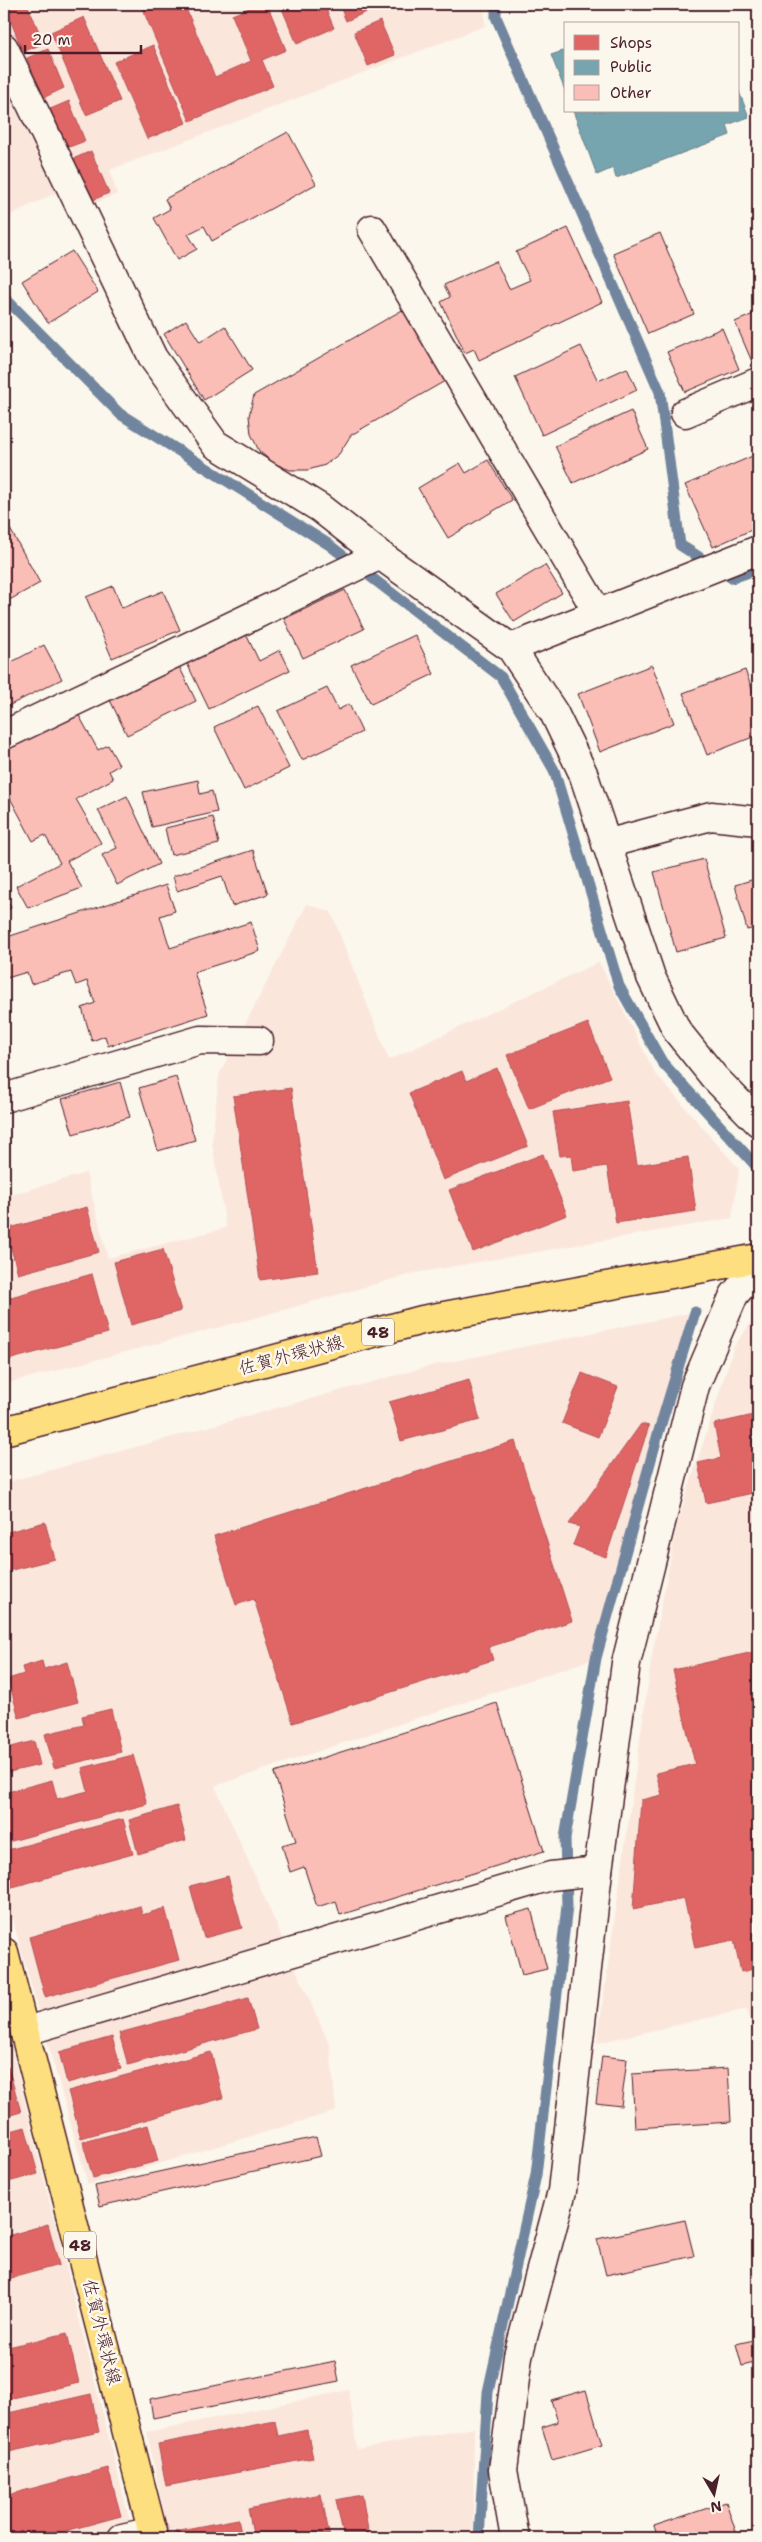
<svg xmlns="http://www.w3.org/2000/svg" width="762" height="2542" font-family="'Shantell Sans','Klee One',sans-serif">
  <rect width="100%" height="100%" fill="#fbf7ec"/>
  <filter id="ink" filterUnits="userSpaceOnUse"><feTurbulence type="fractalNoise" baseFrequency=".02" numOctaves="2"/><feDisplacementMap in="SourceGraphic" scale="10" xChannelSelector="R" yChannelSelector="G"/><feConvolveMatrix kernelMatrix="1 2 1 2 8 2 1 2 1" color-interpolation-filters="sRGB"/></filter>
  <g filter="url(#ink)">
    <g fill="#fbe6dc">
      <path d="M 4,4 L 484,4 L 485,26 L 110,170 L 117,194 L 72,213 L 60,191 L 4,218 Z"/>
      <path d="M 307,904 L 331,912 L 389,1060 L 599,962 L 655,1073 L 739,1169 L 732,1218 L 415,1273 L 258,1317 L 4,1384 L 4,1197 L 86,1173 L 108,1258 L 226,1228 L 212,1142 L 219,1075 Z"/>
      <path d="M 695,1312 L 658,1434 L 596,1658 L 215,1786 L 330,2046 L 336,2111 L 88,2185 L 4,1890 L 4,1483 L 430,1366 Z"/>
      <path d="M 758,1312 L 758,2051 L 747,2009 L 597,2043 L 652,1655 L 677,1524 L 734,1347 Z"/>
      <path d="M 4,2019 L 130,2522 L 133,2538 L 4,2538 Z"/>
      <path d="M 349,2390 L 357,2449 L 474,2428 L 473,2538 L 169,2538 L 147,2432 Z"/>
    </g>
    <g fill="#e06666" stroke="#b35154">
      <path d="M 4,4 L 27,4 L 44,43 L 23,52 Z"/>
      <path d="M 159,4 L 184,4 L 215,77 L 251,61 L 232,15 L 259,4 L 267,4 L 286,50 L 262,60 L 273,86 L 190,121 L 143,10 Z"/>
      <path d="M 280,4 L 324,4 L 334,28 L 297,44 Z"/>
      <path d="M 339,4 L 374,4 L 376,8 L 346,21 Z"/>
      <path d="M 84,17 L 120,101 L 86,115 L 51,32 Z"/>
      <path d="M 380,21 L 395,55 L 368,66 L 354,32 Z"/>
      <path d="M 153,45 L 186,123 L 147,139 L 114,62 Z"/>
      <path d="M 48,49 L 64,88 L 43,98 L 27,58 Z"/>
      <path d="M 69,101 L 85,141 L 64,149 L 48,110 Z"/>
      <path d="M 91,151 L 109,193 L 91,201 L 73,159 Z"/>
      <path d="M 588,1023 L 610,1077 L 529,1109 L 507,1055 Z"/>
      <path d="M 497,1068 L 528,1146 L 443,1180 L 409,1093 L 462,1071 L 466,1081 Z"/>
      <path d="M 291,1088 L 318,1272 L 260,1280 L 233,1096 Z"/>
      <path d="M 627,1101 L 637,1165 L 688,1157 L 696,1211 L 616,1223 L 607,1166 L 573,1171 L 571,1155 L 560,1156 L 553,1112 Z"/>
      <path d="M 543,1154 L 567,1215 L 473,1252 L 449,1190 Z"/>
      <path d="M 87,1207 L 99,1252 L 18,1274 L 6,1229 Z"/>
      <path d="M 163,1249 L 181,1311 L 131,1325 L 114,1262 Z"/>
      <path d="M 92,1274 L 108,1333 L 4,1361 L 4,1299 Z"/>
      <path d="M 582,1373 L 618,1387 L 598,1437 L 562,1423 Z"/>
      <path d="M 469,1380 L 480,1420 L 401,1441 L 389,1402 Z"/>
      <path d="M 758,1414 L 758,1492 L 706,1503 L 698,1463 L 721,1458 L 714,1424 Z"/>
      <path d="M 641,1424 L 649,1426 L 606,1557 L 573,1545 L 580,1527 L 569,1524 Z"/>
      <path d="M 515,1441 L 572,1621 L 489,1647 L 493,1660 L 293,1723 L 254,1599 L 236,1605 L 214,1536 Z"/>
      <path d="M 45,1522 L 55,1559 L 4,1572 L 4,1533 Z"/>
      <path d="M 758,1651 L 758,1968 L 741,1972 L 734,1940 L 695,1948 L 684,1898 L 633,1909 L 641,1800 L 662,1795 L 656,1773 L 695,1764 L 673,1670 Z"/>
      <path d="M 42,1661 L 44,1669 L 67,1662 L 78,1702 L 19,1718 L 8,1679 L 24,1674 L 22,1667 Z"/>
      <path d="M 111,1709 L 121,1752 L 54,1768 L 45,1734 L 84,1725 L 82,1716 Z"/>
      <path d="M 34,1741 L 40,1765 L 5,1773 L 4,1749 Z"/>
      <path d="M 133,1755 L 147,1804 L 4,1843 L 4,1793 L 52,1780 L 57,1799 L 88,1791 L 82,1768 Z"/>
      <path d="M 177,1806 L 186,1840 L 138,1854 L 129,1820 Z"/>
      <path d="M 123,1819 L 133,1854 L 9,1888 L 4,1867 L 4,1851 Z"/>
      <path d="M 228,1876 L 242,1928 L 204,1938 L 190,1886 Z"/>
      <path d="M 140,1906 L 142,1915 L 165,1908 L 179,1960 L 45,1997 L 29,1937 Z"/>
      <path d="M 248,1998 L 257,2029 L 128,2065 L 119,2033 Z"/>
      <path d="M 112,2037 L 121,2069 L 67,2083 L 59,2052 Z"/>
      <path d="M 211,2052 L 223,2098 L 81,2138 L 68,2091 Z"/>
      <path d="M 8,2067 L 21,2112 L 4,2117 L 4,2068 Z"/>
      <path d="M 148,2125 L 158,2161 L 93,2178 L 83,2142 Z"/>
      <path d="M 25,2127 L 38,2174 L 4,2183 L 4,2133 Z"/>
      <path d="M 48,2224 L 59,2265 L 4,2280 L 4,2237 Z"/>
      <path d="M 67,2333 L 79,2383 L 4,2400 L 4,2348 Z"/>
      <path d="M 91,2394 L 99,2432 L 4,2453 L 4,2414 Z"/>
      <path d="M 275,2421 L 278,2436 L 307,2430 L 313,2458 L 166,2486 L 158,2444 Z"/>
      <path d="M 108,2468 L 121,2516 L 40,2538 L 4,2538 L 4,2496 Z"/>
      <path d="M 321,2494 L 330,2538 L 254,2538 L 248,2509 Z"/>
      <path d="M 362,2495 L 369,2536 L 344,2538 L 336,2500 Z"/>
      <path d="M 238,2519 L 242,2538 L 176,2538 L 175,2531 Z"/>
    </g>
    <g fill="#76a5af" stroke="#697d87">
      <path d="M 566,50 L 566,93 L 551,55 Z"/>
      <path d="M 738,89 L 749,117 L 727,125 L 730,135 L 616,178 L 613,168 L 597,175 L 573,111 L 738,111 Z"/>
    </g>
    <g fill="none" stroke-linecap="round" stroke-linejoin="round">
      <g stroke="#71859e" stroke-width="11">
        <path d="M 496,4 L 496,17 L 660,392 L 680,545 L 732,578 L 758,569"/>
        <path d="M 4,297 L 120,414 L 328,544 L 501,677 L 554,770 L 619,986 L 662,1062 L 758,1168"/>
        <path d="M 479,2538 L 488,2392 L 536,2175 L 567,1906 L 565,1838 L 596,1658 L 658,1434 L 695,1312"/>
      </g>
    </g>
    <g fill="#fabeb7" stroke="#4a1f2b">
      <path d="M 288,132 L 316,184 L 212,241 L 204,226 L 188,234 L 197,249 L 177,260 L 154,218 L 170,209 L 165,199 Z"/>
      <path d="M 568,228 L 602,302 L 479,360 L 474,349 L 465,353 L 441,302 L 450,297 L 444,285 L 496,261 L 509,289 L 530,280 L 516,252 Z"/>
      <path d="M 660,233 L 694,314 L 648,334 L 613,253 Z"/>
      <path d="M 72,251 L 98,292 L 48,323 L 22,281 Z"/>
      <path d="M 404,309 L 445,381 L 351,435 L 339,454 L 325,465 L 308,470 L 290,470 L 273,463 L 259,451 L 251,434 L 249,416 L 254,395 Z"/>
      <path d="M 758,312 L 758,362 L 753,364 L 735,322 Z"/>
      <path d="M 186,320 L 200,342 L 225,326 L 252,370 L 204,400 L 164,334 Z"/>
      <path d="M 722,328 L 739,369 L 685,392 L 667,352 Z"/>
      <path d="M 581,346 L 598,381 L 627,368 L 637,390 L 542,435 L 515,377 Z"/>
      <path d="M 631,411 L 648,449 L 573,483 L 555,446 Z"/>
      <path d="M 755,455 L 758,463 L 758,527 L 713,547 L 685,485 Z"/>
      <path d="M 488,460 L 512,500 L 448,538 L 418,488 L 460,463 L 466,473 Z"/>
      <path d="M 4,518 L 40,583 L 4,603 Z"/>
      <path d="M 545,565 L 562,593 L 514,622 L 496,594 Z"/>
      <path d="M 113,586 L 122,608 L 163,591 L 180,630 L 112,658 L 86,597 Z"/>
      <path d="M 345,590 L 364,629 L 303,658 L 284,619 Z"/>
      <path d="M 242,626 L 259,661 L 280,650 L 290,670 L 209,709 L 183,655 Z"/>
      <path d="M 415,635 L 434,674 L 371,704 L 351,665 Z"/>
      <path d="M 44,645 L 62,679 L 4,708 L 4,666 Z"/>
      <path d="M 177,662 L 196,701 L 127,735 L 108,696 Z"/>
      <path d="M 652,665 L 674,723 L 600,752 L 578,694 Z"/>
      <path d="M 745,670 L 758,705 L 758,735 L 707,755 L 683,693 Z"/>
      <path d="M 327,688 L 338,710 L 349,704 L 362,732 L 302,760 L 278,711 Z"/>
      <path d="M 258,706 L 289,768 L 244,790 L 214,727 Z"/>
      <path d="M 76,710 L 98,750 L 108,745 L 119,765 L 109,771 L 113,779 L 76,799 L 101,843 L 67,861 L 82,888 L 28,908 L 16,886 L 60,863 L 45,835 L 33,841 L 10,798 L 4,801 L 4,749 Z"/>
      <path d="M 198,780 L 200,794 L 212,791 L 217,812 L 152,827 L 143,792 Z"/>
      <path d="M 127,796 L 159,864 L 117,885 L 102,855 L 117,848 L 98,810 Z"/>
      <path d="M 213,817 L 219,844 L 171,855 L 165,828 Z"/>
      <path d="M 253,850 L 268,894 L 232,906 L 222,876 L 177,891 L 173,876 Z"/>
      <path d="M 704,859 L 726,938 L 676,952 L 654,872 Z"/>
      <path d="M 758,878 L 758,927 L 747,930 L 735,885 Z"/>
      <path d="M 166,885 L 175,911 L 160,916 L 170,948 L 251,922 L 260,951 L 194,972 L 208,1014 L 108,1046 L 105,1036 L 92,1041 L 82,1008 L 95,1003 L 87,981 L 76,985 L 71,972 L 31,984 L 27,972 L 7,978 L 4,968 L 4,938 Z"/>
      <path d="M 4,892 L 11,908 L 4,912 Z"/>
      <path d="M 176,1077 L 195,1140 L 158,1151 L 139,1088 Z"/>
      <path d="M 120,1082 L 130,1117 L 73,1134 L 62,1099 Z"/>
      <path d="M 497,1703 L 544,1851 L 340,1915 L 336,1901 L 317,1907 L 304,1867 L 290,1872 L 282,1845 L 296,1841 L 274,1773 Z"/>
      <path d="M 531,1909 L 547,1969 L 522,1975 L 506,1916 Z"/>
      <path d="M 602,2056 L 627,2059 L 621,2106 L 596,2103 Z"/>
      <path d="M 728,2068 L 731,2122 L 635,2128 L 632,2074 Z"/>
      <path d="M 316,2137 L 321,2156 L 100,2206 L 95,2186 Z"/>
      <path d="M 685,2220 L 694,2256 L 606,2275 L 597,2239 Z"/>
      <path d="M 758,2339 L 758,2362 L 742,2366 L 736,2344 Z"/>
      <path d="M 335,2361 L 339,2381 L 153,2418 L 150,2399 Z"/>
      <path d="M 586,2390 L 602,2445 L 552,2460 L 542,2427 L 558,2422 L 551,2400 Z"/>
      <path d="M 726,2502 L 738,2538 L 658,2538 L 654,2526 Z"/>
    </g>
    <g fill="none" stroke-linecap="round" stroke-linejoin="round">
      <defs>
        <g id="street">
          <path d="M 4,48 L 153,358 L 215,444 L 320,508 L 380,555 L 511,648 L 554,713 L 583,773 L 651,977 L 677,1031 L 714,1077 L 758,1122"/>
          <path d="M 372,229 L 598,613"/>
          <path d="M 685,413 L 758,382"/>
          <path d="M 511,648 L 758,550"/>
          <path d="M 4,735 L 380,555"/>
          <path d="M 606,844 L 711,816 L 758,821"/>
          <path d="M 4,1098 L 200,1040 L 259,1041"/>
          <path d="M 26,2031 L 551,1876 L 598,1871"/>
          <path d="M 122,2538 L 153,2531"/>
          <path d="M 515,2538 L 503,2470 L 518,2356 L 562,2191 L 598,1871 L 626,1663 L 695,1386 L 734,1295 L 758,1267"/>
        </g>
        <g id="primary">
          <path d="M 4,1431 L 422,1320 L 758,1258"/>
          <path d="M 4,1952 L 154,2538"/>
        </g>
      </defs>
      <use href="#street" stroke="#4a1f2b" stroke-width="31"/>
      <use href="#primary" stroke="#4a1f2b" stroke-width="31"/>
      <use href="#street" stroke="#fbf7ec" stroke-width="28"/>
      <use href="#primary" stroke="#fedf80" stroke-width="28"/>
    </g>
  </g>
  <g text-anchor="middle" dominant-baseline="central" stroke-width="5" stroke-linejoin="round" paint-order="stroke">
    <g fill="#fbf7ec" stroke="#7f6065" stroke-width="1">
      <rect x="362" y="1318.5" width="32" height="27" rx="4"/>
      <rect x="64" y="2231.5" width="32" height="27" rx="4"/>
    </g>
    <g font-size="16" font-weight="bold" fill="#4a1f2b">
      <text x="378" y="1332">48</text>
      <text x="80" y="2245">48</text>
    </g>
    <g font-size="18" fill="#4a1f2b" stroke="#fbf7ec">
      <text transform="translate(291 1355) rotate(-15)">佐賀外環状線</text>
      <text transform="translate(102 2332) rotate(76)">佐賀外環状線</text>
    </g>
  </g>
  <rect width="762" height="2542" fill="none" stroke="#fbf7ec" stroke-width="20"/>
  <rect x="10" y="10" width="742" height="2522" fill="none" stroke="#4a1f2b" stroke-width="2" filter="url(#ink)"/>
  <rect x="564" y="22" width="175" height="90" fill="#fbf7ec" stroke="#b4a19f"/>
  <rect x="574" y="35" width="25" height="15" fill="#e06666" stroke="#b4a19f"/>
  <text x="610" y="48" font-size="15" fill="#4a1f2b">Shops</text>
  <rect x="574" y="60" width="25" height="15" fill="#76a5af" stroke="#b4a19f"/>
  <text x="610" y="72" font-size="15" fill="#4a1f2b">Public</text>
  <rect x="574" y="85" width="25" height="15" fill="#fabeb7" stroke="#b4a19f"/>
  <text x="610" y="98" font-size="15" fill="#4a1f2b">Other</text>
  <g transform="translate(714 2494) rotate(171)" stroke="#fbf7ec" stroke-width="4" paint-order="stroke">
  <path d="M0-4L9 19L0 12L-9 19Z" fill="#4a1f2b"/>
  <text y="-8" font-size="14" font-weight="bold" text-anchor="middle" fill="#4a1f2b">N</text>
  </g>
  <path d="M25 45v8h116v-8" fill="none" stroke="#4a1f2b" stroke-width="2.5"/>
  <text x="32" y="45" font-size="15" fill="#4a1f2b" stroke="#fbf7ec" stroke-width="4" paint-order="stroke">20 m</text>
</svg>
